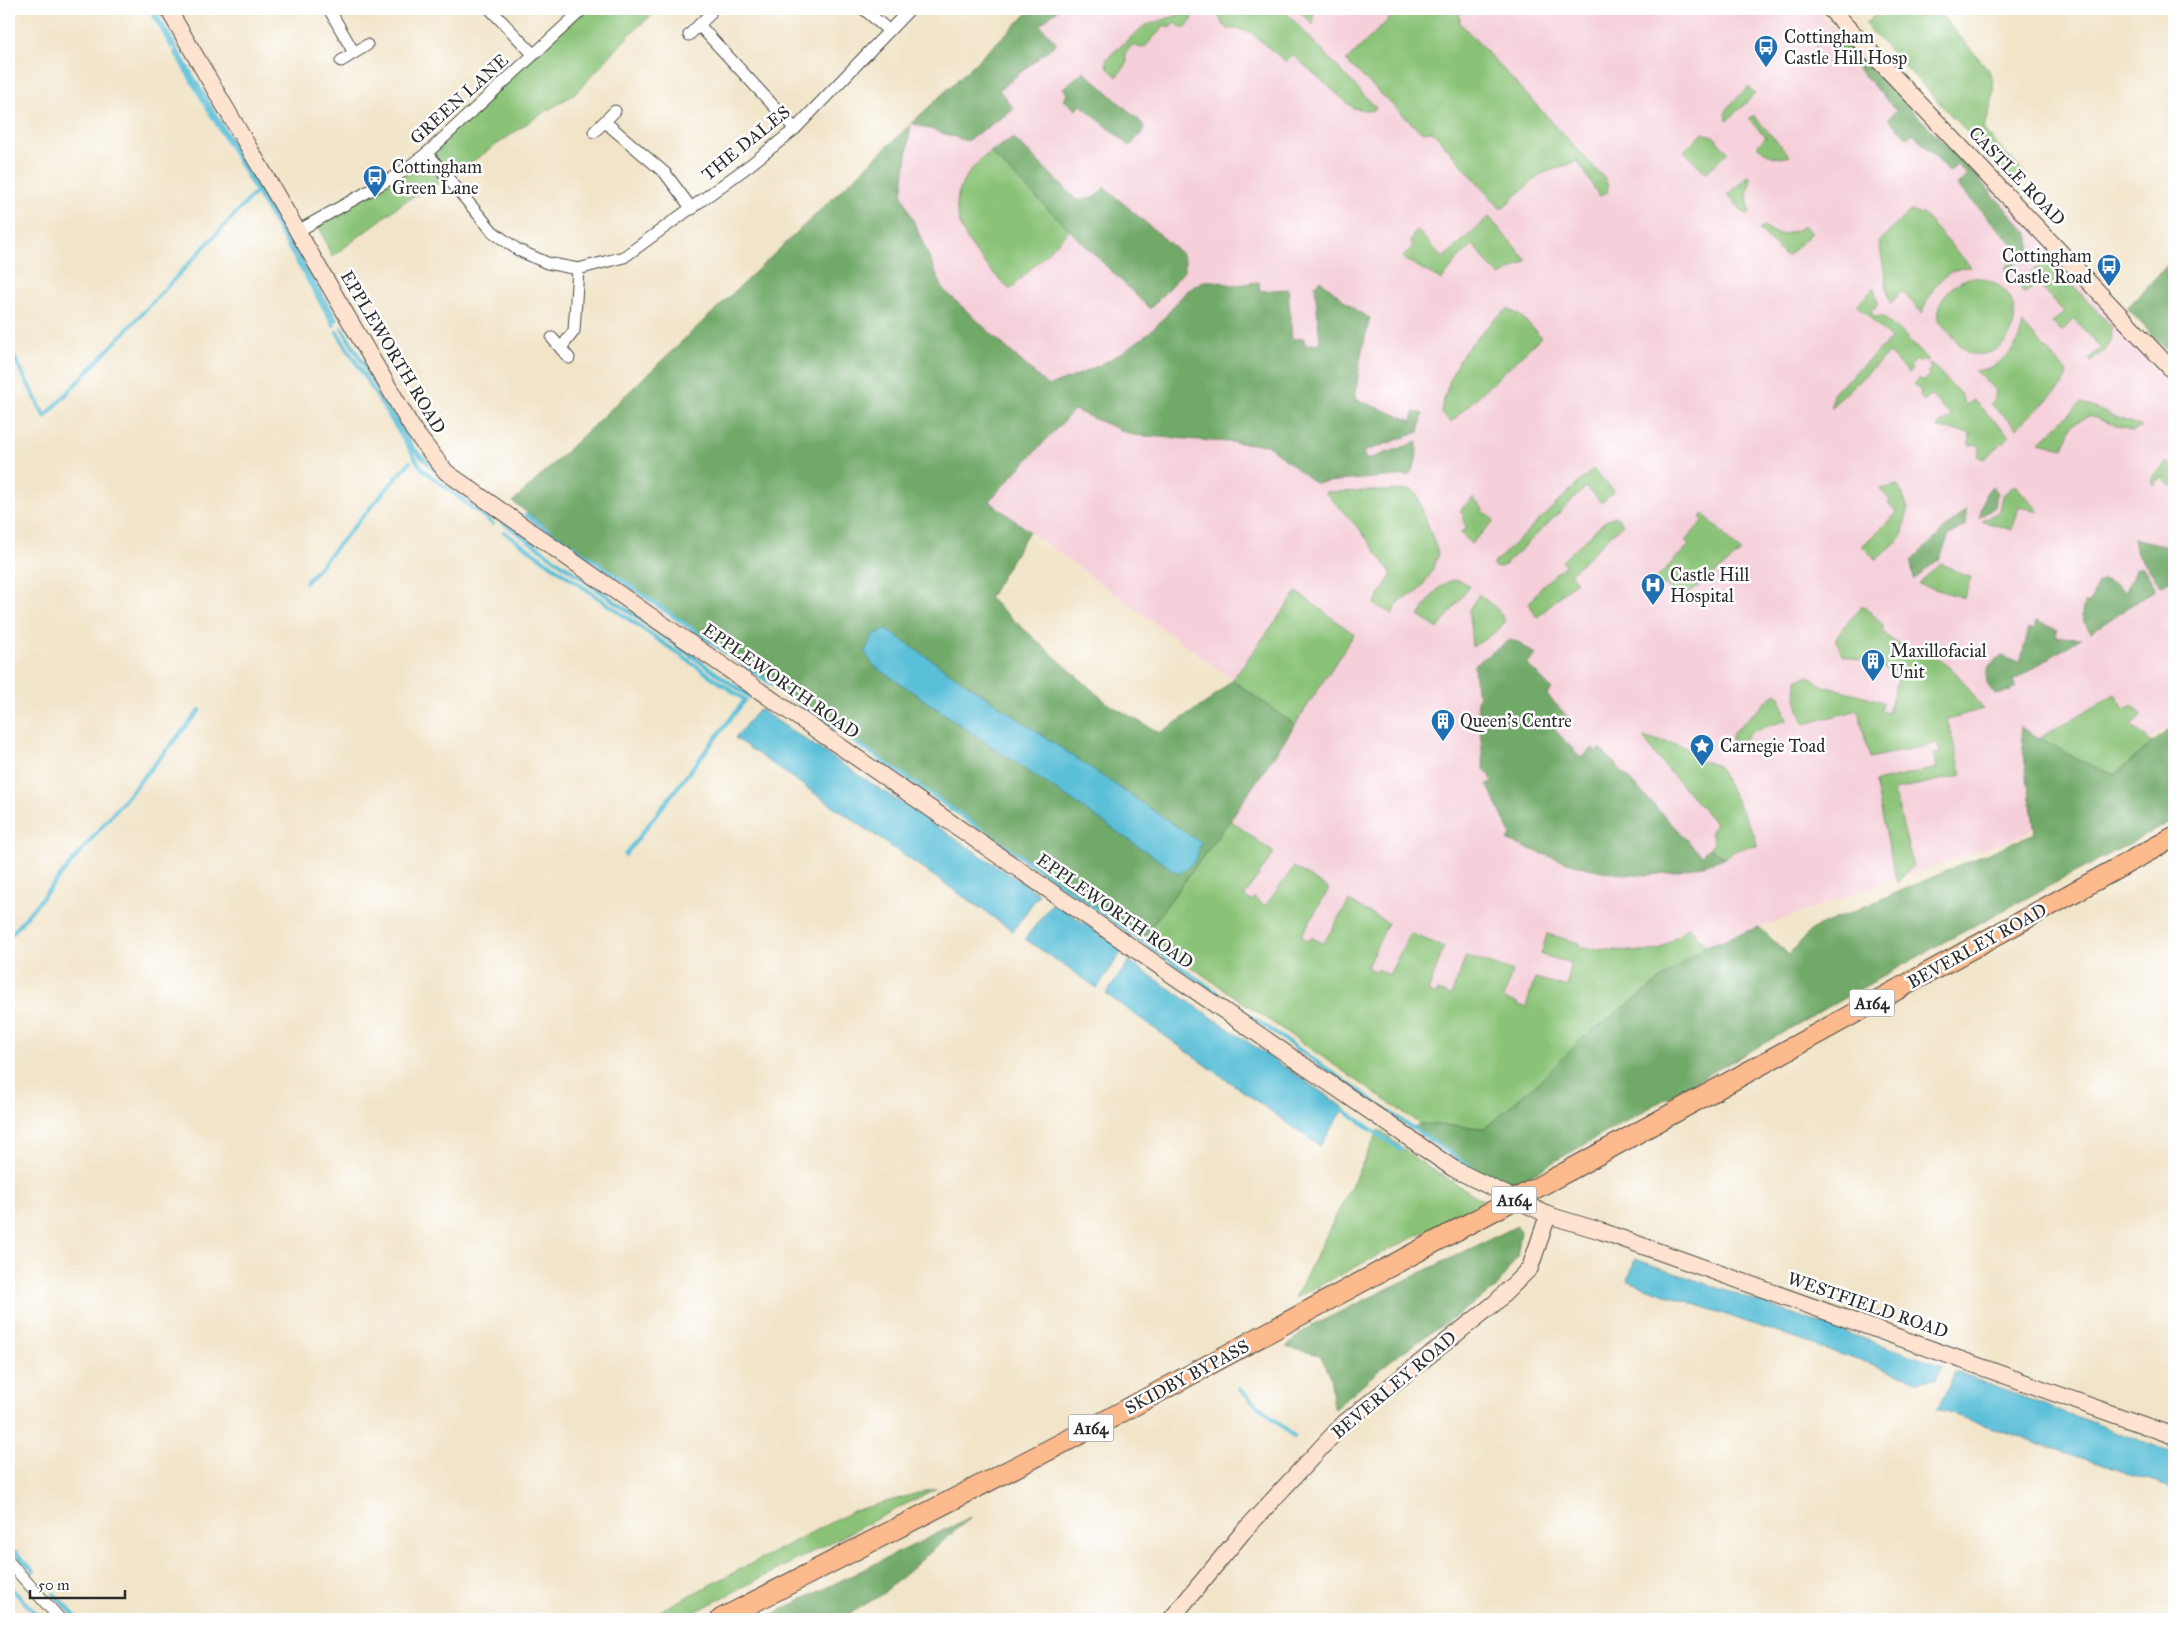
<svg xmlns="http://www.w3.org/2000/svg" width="2183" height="1628" font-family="'IM FELL Great Primer',serif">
  <rect width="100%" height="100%" fill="#fff"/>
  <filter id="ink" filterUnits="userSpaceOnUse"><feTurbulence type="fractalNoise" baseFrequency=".02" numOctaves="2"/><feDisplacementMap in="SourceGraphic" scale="10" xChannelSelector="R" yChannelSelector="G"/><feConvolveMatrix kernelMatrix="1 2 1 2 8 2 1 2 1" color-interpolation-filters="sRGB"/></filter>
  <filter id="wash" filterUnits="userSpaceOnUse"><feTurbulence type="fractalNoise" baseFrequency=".0096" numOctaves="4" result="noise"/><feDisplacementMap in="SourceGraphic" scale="20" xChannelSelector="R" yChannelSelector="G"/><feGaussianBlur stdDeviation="1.12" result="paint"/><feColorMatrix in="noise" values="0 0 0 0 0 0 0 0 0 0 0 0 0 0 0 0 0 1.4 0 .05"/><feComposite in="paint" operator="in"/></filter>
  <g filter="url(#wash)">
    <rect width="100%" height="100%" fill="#f1e4c8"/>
    <path fill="#f5cfd9" d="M 1032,9 L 1815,9 L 2036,234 L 2174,392 L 2174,722 L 2026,834 L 1706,946 L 1583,1038 L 1541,1080 L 1420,1124 L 1145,935 L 1230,820 L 1295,725 L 989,502 L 1073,410 L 943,289 L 902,195 L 911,123 Z"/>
    <g fill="#8ac377" stroke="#5a7751">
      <path d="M 583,9 L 659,9 L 631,33 L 576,93 L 535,118 L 450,177 L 404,202 L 332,257 L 316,220 L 399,174 Z"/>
      <path d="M 1216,9 L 1283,9 L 1376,108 L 1372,111 L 1353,108 L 1293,55 L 1286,62 L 1251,33 L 1239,29 L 1227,29 L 1223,24 Z"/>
      <path d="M 1297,9 L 1314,9 L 1313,25 Z"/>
      <path d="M 1399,9 L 1459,9 L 1460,23 L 1605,179 L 1608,186 L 1607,193 L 1599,196 L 1578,161 L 1541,174 L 1501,209 L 1432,131 L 1421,132 L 1346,61 Z"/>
      <path d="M 1881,9 L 1936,9 L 1988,69 C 2000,88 1989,111 1984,130 L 2024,173 L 2014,182 L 1865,24 Z"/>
      <path d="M 1187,12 L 1193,19 L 1184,29 L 1175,23 L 1170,28 L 1165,25 L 1145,47 L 1141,48 L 1133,45 L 1125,53 L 1127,63 L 1117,77 C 1111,71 1104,67 1107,58 L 1144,26 Z"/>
      <path d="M 1748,87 L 1755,94 L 1727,121 L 1725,114 L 1728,107 Z"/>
      <path d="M 1753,115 L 1790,156 C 1776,161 1767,154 1757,146 L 1766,137 L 1749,119 Z"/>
      <path d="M 1702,133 L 1713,136 L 1728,152 L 1706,173 L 1684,151 Z"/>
      <path d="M 990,152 L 1071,229 L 1010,290 C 965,245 927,202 990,152 Z"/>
      <path d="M 1749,175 L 1751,177 L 1747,196 L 1750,212 L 1746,215 L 1727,195 Z"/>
      <path d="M 1913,211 L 1924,215 L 1971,267 C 1943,268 1931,289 1922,313 L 1902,291 L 1890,304 L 1879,241 L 1909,212 Z"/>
      <path d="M 1489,217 L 1527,261 L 1500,276 L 1488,264 L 1473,245 L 1457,260 L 1442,280 L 1406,260 L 1403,257 L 1413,246 L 1410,241 L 1413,238 L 1412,235 L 1417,230 L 1443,258 Z"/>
      <path d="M 1764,226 C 1776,239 1790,234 1804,226 L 1812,233 L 1786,257 L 1759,230 Z"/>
      <path d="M 2044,263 L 2054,265 L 2111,326 C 2115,346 2105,349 2091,362 L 2088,359 L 2101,348 L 2074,319 L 2062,331 L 2052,323 L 2064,312 L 2037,283 L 2025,294 L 2019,286 L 2033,271 Z"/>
      <path d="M 1972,277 C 2037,281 2021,366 1967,353 L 1938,320 C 1939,297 1950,284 1972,277 Z"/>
      <path d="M 1874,288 L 1878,303 L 1871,312 L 1875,317 L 1883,316 L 1894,327 L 1896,326 L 1928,360 L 1926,362 L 1923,359 L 1919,363 L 1916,360 L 1910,367 L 1912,370 L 1908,373 L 1889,353 L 1831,407 L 1833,393 L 1891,339 L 1857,305 Z"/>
      <path d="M 1508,309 L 1522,317 L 1541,337 L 1451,422 L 1441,413 C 1443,399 1452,372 1459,360 C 1468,346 1495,317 1508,309 Z"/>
      <path d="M 2023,324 L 2066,371 L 2068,375 L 2063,385 L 2017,428 L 1990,404 L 1994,400 L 1996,391 L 1975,371 C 2002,368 2018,349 2023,324 Z"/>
      <path d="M 1931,363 L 1963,397 L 1962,399 L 1967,405 L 1973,400 L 2010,436 L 1984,459 L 1978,457 L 1980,446 L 1969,445 L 1970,433 L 1938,428 L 1937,426 L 1943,421 L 1945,422 L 1951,416 L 1931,395 L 1924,401 L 1919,395 L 1921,392 L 1914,384 L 1920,378 L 1923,381 L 1929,375 L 1927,372 L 1931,368 L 1928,365 Z"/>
      <path d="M 2081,403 L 2142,427 L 2132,431 L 2089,416 L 2073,424 L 2063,448 L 2040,442 Z"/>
      <path d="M 2167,462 L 2174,470 L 2174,484 L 2171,487 L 2162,478 L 2154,486 L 2152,478 Z"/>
      <path d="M 1593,469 L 1614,491 L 1602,503 L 1586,487 L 1505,565 L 1496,568 L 1492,565 Z"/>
      <path d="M 1898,485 L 1908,508 L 1902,537 L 1876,560 L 1862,546 L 1897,513 L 1888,502 L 1890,500 L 1880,489 Z"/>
      <path d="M 2015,485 L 2039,511 L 2019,507 L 2012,530 L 1982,521 L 2000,511 L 2003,495 Z"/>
      <path d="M 1412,490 L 1416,493 L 1437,550 L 1438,556 L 1431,573 L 1418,592 L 1400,601 L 1392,614 L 1374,604 L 1392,574 L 1361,531 L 1325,492 Z"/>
      <path d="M 1473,498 L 1483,509 L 1482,511 L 1485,514 L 1487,513 L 1494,521 L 1471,544 L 1460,532 L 1467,529 L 1462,518 L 1465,517 L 1460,510 Z"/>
      <path d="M 1704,514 L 1741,552 L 1706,581 L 1679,599 L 1665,584 L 1662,586 L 1655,579 L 1689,545 L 1685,541 L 1703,521 L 1700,517 Z"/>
      <path d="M 1612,517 L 1617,517 L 1623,524 L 1570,574 L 1576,581 L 1537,618 L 1529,603 L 1541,587 L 1565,565 L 1562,561 L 1604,522 Z"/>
      <path d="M 1941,563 L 1961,574 L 1971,577 L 1964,598 L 1918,584 Z"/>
      <path d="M 1458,580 L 1470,586 L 1438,629 L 1419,616 C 1430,601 1438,580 1458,580 Z"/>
      <path d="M 1297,592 L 1354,634 L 1295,725 L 1232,680 Z"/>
      <path d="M 1479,594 C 1487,602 1503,611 1505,622 L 1496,632 L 1472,647 L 1469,610 Z"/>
      <path d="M 1862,605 L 1883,624 L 1883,631 C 1896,650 1923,650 1942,661 C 1960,673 1971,693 1983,709 L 1947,719 L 1962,775 L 1894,790 L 1913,866 L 1897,883 L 1875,782 L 1937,768 L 1934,754 L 1940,753 L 1938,743 L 1870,758 L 1858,710 L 1804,724 C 1800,711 1791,691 1798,679 L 1809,676 C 1820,687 1831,688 1845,691 C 1858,694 1871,698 1883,702 L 1881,711 L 1888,713 L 1900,673 L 1842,655 L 1836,639 C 1841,626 1855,617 1862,605 Z"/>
      <path d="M 1776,693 L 1780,696 L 1787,720 L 1753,731 L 1735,749 L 1731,742 L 1733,732 Z"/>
      <path d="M 2115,694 L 2124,709 L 2133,705 L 2142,716 L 2131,724 L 2152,743 L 2114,775 L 2081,761 L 2040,738 Z"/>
      <path d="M 1644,738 L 1676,744 L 1686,748 L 1696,760 L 1717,764 L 1755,836 L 1757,846 C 1744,847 1734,850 1724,858 L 1709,848 L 1714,843 L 1711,831 L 1716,824 L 1655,755 Z"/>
      <path d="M 1230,820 L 1274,853 L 1244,896 L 1251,901 L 1254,898 L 1265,906 L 1294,867 L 1329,889 L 1301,936 L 1309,941 L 1311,937 L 1323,944 L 1349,901 L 1388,923 L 1367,967 L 1375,971 L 1377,969 L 1389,975 L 1410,933 L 1444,947 L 1428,991 L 1436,995 L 1438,991 L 1451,996 L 1466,956 L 1512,971 L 1504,999 L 1518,1003 L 1518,1005 L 1526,1007 L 1535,978 L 1567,987 L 1571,963 L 1541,955 L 1547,934 L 1580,943 L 1579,948 L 1645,952 L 1660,949 L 1689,927 L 1706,946 L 1583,1038 L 1541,1080 L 1485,1128 L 1420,1124 L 1145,935 Z"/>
      <path d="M 1379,1130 L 1419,1161 L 1484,1201 L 1295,1298 Z"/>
      <path d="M 937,1488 L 681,1619 L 644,1619 L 853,1511 Z"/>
    </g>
    <g fill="#6fa968" stroke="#4d6a4a">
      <path d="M 1032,9 L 1058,9 L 1040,25 L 1057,43 L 999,90 L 1014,109 L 967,141 L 911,123 L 902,195 L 943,289 L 1048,386 C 1087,373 1125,355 1155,327 C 1171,313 1181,290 1202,282 C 1215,278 1224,285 1236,285 C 1244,285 1251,282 1259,282 L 1260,291 L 1288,289 L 1292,339 L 1304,338 L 1305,345 L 1320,343 L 1315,286 L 1320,280 L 1357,311 L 1370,318 L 1361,354 L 1355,399 L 1412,421 L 1414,412 L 1423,414 L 1419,432 L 1363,452 L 1366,460 L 1417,442 C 1417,454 1417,465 1409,475 L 1315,483 L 1267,445 L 1132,435 L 1074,410 L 989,501 L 1029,531 L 989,598 L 1107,703 L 1160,733 L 1210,700 L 1232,680 L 1295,725 L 1230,820 L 1141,940 L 558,536 L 513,502 Z"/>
      <path d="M 1819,31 L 1834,33 L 1846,43 L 1960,159 L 2028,233 L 2030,239 L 2030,250 L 2008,271 L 2005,268 L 2020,252 L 1957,185 L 1967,175 L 1957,165 L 1949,172 L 1913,133 L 1908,138 L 1888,119 L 1896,110 L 1833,42 L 1826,39 L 1816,47 L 1809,39 Z"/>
      <path d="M 1084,71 L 1142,123 L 1145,129 L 1130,146 L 1081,105 L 1076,110 L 1063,99 L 1068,94 L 1063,88 Z"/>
      <path d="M 1014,138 L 1077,200 C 1090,200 1097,198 1104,187 L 1181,253 L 1185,261 L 1184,271 L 1150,309 L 990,152 Z"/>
      <path d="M 2174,258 L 2174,358 L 2127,308 Z"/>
      <path d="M 1992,486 L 1997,493 L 1995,507 L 1979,518 L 1986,493 Z"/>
      <path d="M 1966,509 L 1966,525 L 1949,535 L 1940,558 L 1914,580 L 1911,563 L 1913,559 Z"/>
      <path d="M 2133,538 L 2168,546 L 2174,544 L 2174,578 L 2161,586 L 2135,550 Z"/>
      <path d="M 2142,566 L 2154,585 L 2155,590 L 2091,632 C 2083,622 2079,615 2085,603 L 2090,603 L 2097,584 L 2103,580 L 2115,584 L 2126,592 L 2135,569 Z"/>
      <path d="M 2036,621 L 2057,630 L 2056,637 L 2081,638 L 2013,681 L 2017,687 L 2011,691 L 1995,694 C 1981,681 1984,664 2002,656 L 2020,663 L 2029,628 L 2034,629 Z"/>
      <path d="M 1510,640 L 1518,642 L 1536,655 L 1527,664 L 1552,689 L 1547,695 L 1568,717 L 1555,730 L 1581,758 L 1593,748 L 1596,752 L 1600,748 L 1701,855 L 1709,848 L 1724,858 C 1638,890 1591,872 1508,841 L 1511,834 L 1487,784 L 1493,782 L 1489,774 L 1484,769 L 1477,701 L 1479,693 L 1476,691 L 1474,665 Z"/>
      <path d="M 2174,725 L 2174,820 L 1942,943 L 1518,1182 L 1477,1173 L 1412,1128 L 1420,1124 L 1485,1128 L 1541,1080 L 1583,1038 L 1706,946 L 1759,927 L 1789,955 L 1812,929 L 2035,833 L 2020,727 L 2081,761 L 2114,775 Z"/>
      <path d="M 1517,1226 L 1521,1231 L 1517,1257 L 1495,1289 L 1391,1360 L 1334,1409 L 1330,1375 L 1320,1355 L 1286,1347 L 1307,1328 Z"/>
      <path d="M 971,1517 L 881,1595 L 841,1619 L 762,1619 Z"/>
    </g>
    <g fill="#5abfd8" stroke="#427582">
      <path d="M 886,629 L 1201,843 L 1195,861 L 1179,874 L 873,665 L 865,652 L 873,635 Z"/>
      <path d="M 759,709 L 1039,894 L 1013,931 L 735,738 Z"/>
      <path d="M 1053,902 L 1123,950 L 1097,988 L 1025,939 Z"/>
      <path d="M 1129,961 L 1345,1108 L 1320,1146 L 1106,994 Z"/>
      <path d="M 1635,1259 L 1942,1366 L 1936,1379 L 1918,1381 L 1628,1281 Z"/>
      <path d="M 1955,1372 L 2174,1453 L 2174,1489 L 1937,1409 Z"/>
    </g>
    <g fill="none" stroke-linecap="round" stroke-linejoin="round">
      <g stroke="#5abfd8" stroke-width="4">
        <path d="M 150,9 L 172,47"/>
        <path d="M 153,9 L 336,320"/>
        <path d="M 175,52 L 334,325"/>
        <path d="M 342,328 L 413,448 L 436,471"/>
        <path d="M 337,332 L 422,469 L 493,524"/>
        <path d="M 9,347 L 45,417 L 256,192"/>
        <path d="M 464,495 L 750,697"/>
        <path d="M 526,515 L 559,538"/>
        <path d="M 504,532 L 745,700 L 625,855"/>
        <path d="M 558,536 L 1412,1128"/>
        <path d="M 306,582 L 410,462"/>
        <path d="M 9,937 L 200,710"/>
        <path d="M 1342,1109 L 1401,1150"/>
        <path d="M 1412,1127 L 1474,1170"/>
        <path d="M 1239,1389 L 1294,1437"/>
        <path d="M 15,1552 L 34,1571"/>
        <path d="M 9,1586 L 41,1619"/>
        <path d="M 54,1594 L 78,1619"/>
      </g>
    </g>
  </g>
  <g filter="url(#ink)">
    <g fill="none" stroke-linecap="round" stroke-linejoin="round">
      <defs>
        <g id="street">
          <path d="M 329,9 L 353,51"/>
          <path d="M 490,9 L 533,54"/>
          <path d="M 864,9 L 889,31"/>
          <path d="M 699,25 L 795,129"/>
          <path d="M 689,35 L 710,14"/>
          <path d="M 341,61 L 367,45"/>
          <path d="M 605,122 L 665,173 L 692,209"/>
          <path d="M 594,132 L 615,111"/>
          <path d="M 427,153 L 493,232 L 518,250 L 547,263 L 578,269 L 624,257 L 750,165 L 795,129 L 910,9"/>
          <path d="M 298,231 L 399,174 L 427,153 L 583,9"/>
          <path d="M 552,338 L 569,358"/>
          <path d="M 561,348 L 574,331 L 578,269"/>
          <path d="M 9,1562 L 60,1619"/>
        </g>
        <g id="secondary">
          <path d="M 168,9 L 414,431 L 446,472 L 645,612 L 1454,1169 L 1548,1215 L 1601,1231 L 2174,1436"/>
          <path d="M 1830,9 L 2174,372"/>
          <path d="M 1171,1619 L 1243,1532 L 1344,1423 L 1495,1303 L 1530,1268 L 1548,1215"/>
        </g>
        <g id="highway">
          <path d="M 1570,1170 L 2174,837"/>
          <path d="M 721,1619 L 1107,1420 L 1457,1230"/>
        </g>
      </defs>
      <use href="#street" stroke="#494743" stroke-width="13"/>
      <use href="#secondary" stroke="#494743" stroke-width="18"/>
      <use href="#highway" stroke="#494743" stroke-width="22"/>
      <use href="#street" stroke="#fff" stroke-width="11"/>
      <use href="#secondary" stroke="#fee3d1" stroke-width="16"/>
      <use href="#highway" stroke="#fcba8d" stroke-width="20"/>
      <defs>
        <path id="highway-bridge" d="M 1457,1230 L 1570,1170"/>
      </defs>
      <use href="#highway-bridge" stroke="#494743" stroke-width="22" stroke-linecap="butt"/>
      <use href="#highway-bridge" stroke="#fcba8d" stroke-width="20"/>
    </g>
  </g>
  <defs>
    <symbol id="bus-pin" viewBox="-11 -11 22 30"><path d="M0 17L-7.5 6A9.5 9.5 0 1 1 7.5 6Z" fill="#1f6fb2" stroke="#fff"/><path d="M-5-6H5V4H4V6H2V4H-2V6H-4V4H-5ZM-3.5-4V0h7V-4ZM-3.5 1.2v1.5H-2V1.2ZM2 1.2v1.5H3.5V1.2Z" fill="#fff"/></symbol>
    <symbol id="hospital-pin" viewBox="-11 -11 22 30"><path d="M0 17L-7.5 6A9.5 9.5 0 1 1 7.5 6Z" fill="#1f6fb2" stroke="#fff"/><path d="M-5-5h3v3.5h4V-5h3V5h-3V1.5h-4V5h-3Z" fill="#fff"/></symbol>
    <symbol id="building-pin" viewBox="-11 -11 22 30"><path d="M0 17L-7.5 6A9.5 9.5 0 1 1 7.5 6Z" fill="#1f6fb2" stroke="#fff"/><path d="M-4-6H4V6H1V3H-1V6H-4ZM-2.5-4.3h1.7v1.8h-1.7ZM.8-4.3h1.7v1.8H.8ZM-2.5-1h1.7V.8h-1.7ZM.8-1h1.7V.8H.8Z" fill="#fff"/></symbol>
    <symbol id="sight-pin" viewBox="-11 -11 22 30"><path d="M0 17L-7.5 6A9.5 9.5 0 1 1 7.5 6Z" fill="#1f6fb2" stroke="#fff"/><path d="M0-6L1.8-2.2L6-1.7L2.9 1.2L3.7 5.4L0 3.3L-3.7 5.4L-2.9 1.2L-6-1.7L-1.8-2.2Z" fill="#fff"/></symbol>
  </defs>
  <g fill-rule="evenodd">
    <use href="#bus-pin" x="1752" y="33" width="28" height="38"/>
    <use href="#bus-pin" x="361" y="163" width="28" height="38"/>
    <use href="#bus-pin" x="2095" y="252" width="28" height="38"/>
    <use href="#hospital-pin" x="1639" y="571" width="28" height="38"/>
    <use href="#building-pin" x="1859" y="647" width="28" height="38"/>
    <use href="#building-pin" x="1429" y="707" width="28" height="38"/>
    <use href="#sight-pin" x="1688" y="732" width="28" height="38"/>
  </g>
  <g text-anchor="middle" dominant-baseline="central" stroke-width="5" stroke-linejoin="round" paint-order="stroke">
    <g fill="#fff" stroke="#6b6b6b" stroke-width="1">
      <rect x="1849.5" y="989.5" width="45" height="27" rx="4"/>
      <rect x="1491.5" y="1186.5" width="45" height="27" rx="4"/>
      <rect x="1068.5" y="1414.5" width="45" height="27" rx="4"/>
    </g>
    <g font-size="16" font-weight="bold" fill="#2b2b2b">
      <text x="1872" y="1003">A164</text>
      <text x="1514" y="1200">A164</text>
      <text x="1091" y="1428">A164</text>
    </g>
    <g font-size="18" fill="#2b2b2b" stroke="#fff" text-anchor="start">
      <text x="1784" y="37">Cottingham<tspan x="1784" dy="21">Castle Hill Hosp</tspan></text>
      <text x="392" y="167">Cottingham<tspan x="392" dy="21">Green Lane</tspan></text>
      <text x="2092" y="256" text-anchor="end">Cottingham<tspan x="2092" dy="21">Castle Road</tspan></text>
      <text x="1670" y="575">Castle Hill<tspan x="1670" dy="21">Hospital</tspan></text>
      <text x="1890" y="651">Maxillofacial<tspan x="1890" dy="21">Unit</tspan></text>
      <text x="1460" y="721">Queen's Centre</text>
      <text x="1720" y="746">Carnegie Toad</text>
    </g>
    <g font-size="18" fill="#2b2b2b" stroke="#fff">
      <text transform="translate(459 99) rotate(-42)">GREEN LANE</text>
      <text transform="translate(746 143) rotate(-39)">THE DALES</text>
      <text transform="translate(2017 176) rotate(46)">CASTLE ROAD</text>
      <text transform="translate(393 352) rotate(59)">EPPLEWORTH ROAD</text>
      <text transform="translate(781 681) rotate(35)">EPPLEWORTH ROAD</text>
      <text transform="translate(1115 911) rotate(35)">EPPLEWORTH ROAD</text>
      <text transform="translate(1977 946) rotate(-29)">BEVERLEY ROAD</text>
      <text transform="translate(1868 1305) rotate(19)">WESTFIELD ROAD</text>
      <text transform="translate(1187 1377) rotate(-28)">SKIDBY BYPASS</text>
      <text transform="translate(1394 1385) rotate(-40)">BEVERLEY ROAD</text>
    </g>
  </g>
  <rect width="2183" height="1628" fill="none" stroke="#fff" stroke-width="30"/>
  <path d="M30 1590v8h95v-8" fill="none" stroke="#2b2b2b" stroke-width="2.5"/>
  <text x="38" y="1590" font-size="15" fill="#2b2b2b" stroke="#ffffff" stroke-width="4" paint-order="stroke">50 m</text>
</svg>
